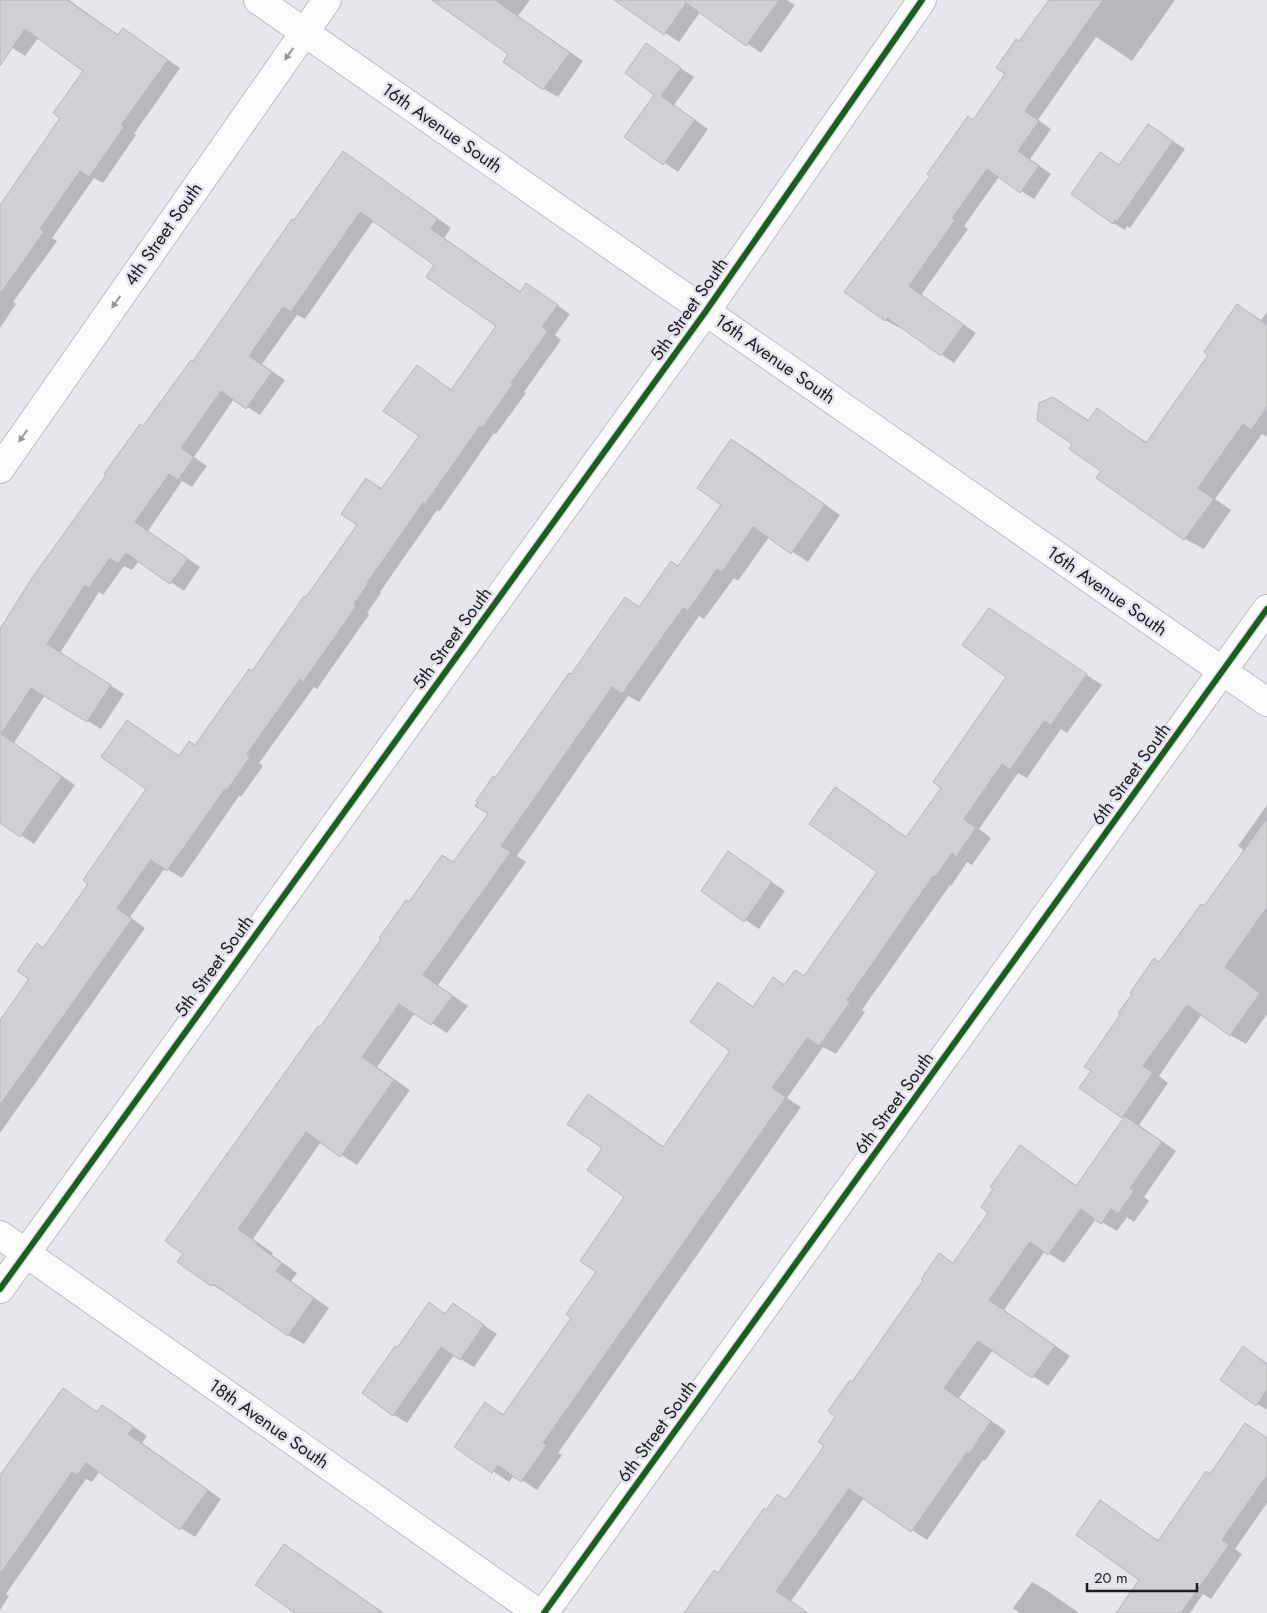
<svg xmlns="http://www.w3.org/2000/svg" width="1267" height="1613" font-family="Jost,sans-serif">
  <rect width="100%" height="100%" fill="#e6e6ec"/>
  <g fill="#0003">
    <path d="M 0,0 L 69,0 L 119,36 L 124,30 L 180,68 L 134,134 L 136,135 L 103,183 L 94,178 L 52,238 L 57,241 L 13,302 L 16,304 L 0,328 L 0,206 L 61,117 L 84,70 L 39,37 L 25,56 L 0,40 Z"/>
    <path d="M 454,0 L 530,0 L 518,16 L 583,61 L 558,97 L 544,89 L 510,53 Z"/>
    <path d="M 634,0 L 698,0 L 705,5 L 679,42 L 628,8 Z"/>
    <path d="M 718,0 L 787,0 L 795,5 L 761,53 L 707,16 Z"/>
    <path d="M 1051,0 L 1175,0 L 1132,61 L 1096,37 L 1038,120 L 1051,129 L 1030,159 L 1051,174 L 1034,199 L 999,177 L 964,226 L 968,229 L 921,295 L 976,333 L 954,363 L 899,326 L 898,327 L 885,320 L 974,121 L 1007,74 L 1020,43 Z"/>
    <path d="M 646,45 L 694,77 L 674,105 L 708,129 L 678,172 L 626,137 L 656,94 Z"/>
    <path d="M 1149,125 L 1185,149 L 1130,228 L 1127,226 L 1125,230 L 1113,223 L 1101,154 L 1120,166 Z"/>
    <path d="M 344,153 L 357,161 L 451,228 L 444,238 L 521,292 L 540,293 L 570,314 L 555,335 L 561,340 L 524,392 L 526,393 L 496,434 L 494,433 L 440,511 L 437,510 L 380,592 L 381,593 L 367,613 L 369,615 L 352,639 L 317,689 L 314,687 L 259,763 L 263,766 L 241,797 L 239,796 L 182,878 L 165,868 L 130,917 L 145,928 L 0,1133 L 0,1022 L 30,979 L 44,949 L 89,884 L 148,789 L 127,722 L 180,757 L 195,746 L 252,672 L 358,525 L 366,479 L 383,489 L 420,436 L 417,367 L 452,390 L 498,325 L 436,265 L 374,220 L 305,319 L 297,315 L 262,364 L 285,380 L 260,415 L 234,399 L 194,457 L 207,466 L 192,487 L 182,481 L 148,531 L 200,567 L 184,591 L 139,561 L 132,570 L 124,566 L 103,595 L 99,592 L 60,653 L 124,694 L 101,729 L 45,695 L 14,743 L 75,785 L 34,844 L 0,821 L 0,631 L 144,428 L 194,363 Z"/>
    <path d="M 1238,306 L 1261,320 L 1267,312 L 1267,437 L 1262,434 L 1215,499 L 1231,510 L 1204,549 L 1185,539 L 1098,478 L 1103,471 L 1074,444 L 1053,398 L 1090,421 L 1097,410 L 1148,443 L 1210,354 Z"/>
    <path d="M 732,440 L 747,449 L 840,515 L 808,562 L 769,537 L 738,581 L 734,578 L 704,619 L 699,616 L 639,702 L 628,696 L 517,856 L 526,862 L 438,985 L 468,1006 L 447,1033 L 415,1013 L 377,1067 L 410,1090 L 357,1165 L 321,1142 L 253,1239 L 273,1253 L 272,1255 L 297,1273 L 291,1281 L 329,1308 L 304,1344 L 288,1335 L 229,1293 L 228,1294 L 212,1285 L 178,1262 L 320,1029 L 410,904 L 454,863 L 490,814 L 496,779 L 626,599 L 640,607 L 679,567 L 723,505 Z"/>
    <path d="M 989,610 L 1102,685 L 1067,733 L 1061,729 L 1027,778 L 1018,773 L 979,829 L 991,838 L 972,865 L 967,862 L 951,886 L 950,885 L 862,1010 L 865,1012 L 836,1054 L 823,1047 L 787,1098 L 801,1107 L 558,1453 L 562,1455 L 537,1490 L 514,1475 L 509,1482 L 456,1446 L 485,1404 L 505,1415 L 573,1317 L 597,1272 L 626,1197 L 604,1148 L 589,1096 L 604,1105 L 664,1147 L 732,1050 L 718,984 L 754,1007 L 774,979 L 785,985 L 805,977 L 879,872 L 836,789 L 852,798 L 907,838 L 942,788 L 1008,677 Z"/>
    <path d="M 1267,805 L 1267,1014 L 1246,1044 L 1230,1035 L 1202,1014 L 1159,1076 L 1168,1083 L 1139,1125 L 1176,1151 L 1144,1197 L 1149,1201 L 1134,1222 L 1127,1217 L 1117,1231 L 1096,1219 L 1064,1263 L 1045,1251 L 1004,1310 L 1070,1356 L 1048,1386 L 993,1350 L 959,1398 L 1006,1431 L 985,1461 L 983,1460 L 927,1540 L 864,1498 L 791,1601 L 808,1613 L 695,1613 L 719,1575 L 766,1511 L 787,1501 L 826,1446 L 837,1416 L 853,1384 L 925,1280 L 940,1255 L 954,1263 L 990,1212 L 1020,1147 L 1035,1156 L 1077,1186 L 1125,1118 L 1081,1088 L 1160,963 L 1204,908 L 1245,851 L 1238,846 Z"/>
    <path d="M 729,853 L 785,891 L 759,929 L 702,891 Z"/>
    <path d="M 429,1304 L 447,1314 L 453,1305 L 497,1334 L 474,1367 L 454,1355 L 407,1423 L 394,1415 L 398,1349 Z"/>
    <path d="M 1243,1348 L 1267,1363 L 1267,1410 L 1221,1380 Z"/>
    <path d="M 63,1389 L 98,1412 L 102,1406 L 116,1414 L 147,1436 L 142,1443 L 221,1499 L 195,1537 L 181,1528 L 100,1471 L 92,1482 L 86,1479 L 6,1594 L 9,1596 L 0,1610 L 0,1477 Z"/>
    <path d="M 1246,1425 L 1267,1438 L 1267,1503 L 1235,1549 L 1242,1554 L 1211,1599 L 1203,1594 L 1190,1613 L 1117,1613 L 1141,1580 L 1114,1510 L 1159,1541 L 1210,1475 Z"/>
    <path d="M 285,1546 L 299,1554 L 384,1613 L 297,1613 Z"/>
    <path d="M 1032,1582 L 1046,1590 L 1079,1613 L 1020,1613 L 1013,1608 Z"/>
  </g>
  <g fill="#d0cfd4" stroke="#b6b6b9">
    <path d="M 0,0 L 67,0 L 118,35 L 123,28 L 168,60 L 121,125 L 124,127 L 89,177 L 80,171 L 40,229 L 44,232 L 0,294 L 0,205 L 60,118 L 53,113 L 83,71 L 25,29 L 0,66 Z"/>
    <path d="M 432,0 L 495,0 L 570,53 L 543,90 L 503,62 L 508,54 Z"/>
    <path d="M 614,0 L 779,0 L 746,46 L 686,3 L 664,35 Z"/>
    <path d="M 1049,0 L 1103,0 L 1025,111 L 1039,121 L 1018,151 L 1039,166 L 1020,193 L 987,169 L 952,218 L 955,220 L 909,286 L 964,325 L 941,356 L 887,318 L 885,321 L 844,292 L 930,176 L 927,174 L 968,116 L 973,120 L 1005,74 L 996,68 L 1016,39 L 1019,41 Z"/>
    <path d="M 646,43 L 681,68 L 661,96 L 695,120 L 663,165 L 624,137 L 654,95 L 625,73 Z"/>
    <path d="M 1148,124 L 1173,141 L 1117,222 L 1115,220 L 1113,224 L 1071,194 L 1100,152 L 1119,165 Z"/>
    <path d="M 343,151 L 438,219 L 431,229 L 520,292 L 526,283 L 558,305 L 542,327 L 548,331 L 511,383 L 513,384 L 482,428 L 480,426 L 425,504 L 423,503 L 367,583 L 368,584 L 354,604 L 356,606 L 339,631 L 303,682 L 300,679 L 247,754 L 250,757 L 227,790 L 225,789 L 167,871 L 151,860 L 117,908 L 132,919 L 0,1105 L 0,1020 L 29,979 L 17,971 L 37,943 L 43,948 L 88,884 L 83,880 L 146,789 L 101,757 L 127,720 L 179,756 L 189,741 L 195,745 L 249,669 L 252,671 L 304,596 L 306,597 L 357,525 L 341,514 L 366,478 L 381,489 L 419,436 L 383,411 L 417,365 L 451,390 L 496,326 L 426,277 L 434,265 L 360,212 L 291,312 L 283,307 L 249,356 L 272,372 L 246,409 L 221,391 L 181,448 L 194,457 L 178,480 L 169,474 L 135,522 L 188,559 L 170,584 L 126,553 L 118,564 L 110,558 L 89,588 L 85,585 L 47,644 L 111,685 L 87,722 L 31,688 L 1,734 L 62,777 L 20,837 L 0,823 L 0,629 L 32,578 L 106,475 L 104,474 L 140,424 L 143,426 L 191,360 L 193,361 L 292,219 L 294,220 Z"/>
    <path d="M 1237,304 L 1267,325 L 1267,407 L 1251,430 L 1243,424 L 1198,488 L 1214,499 L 1184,540 L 1096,478 L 1101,471 L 1069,449 L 1072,444 L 1037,420 L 1039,403 L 1053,397 L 1088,421 L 1097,408 L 1146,443 L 1208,355 L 1204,352 Z"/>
    <path d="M 731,439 L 825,505 L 791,554 L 753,527 L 722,572 L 717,569 L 688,611 L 683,608 L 622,694 L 612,687 L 501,846 L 511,852 L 423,975 L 453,996 L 431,1025 L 399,1004 L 362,1057 L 394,1080 L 340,1157 L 306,1132 L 238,1229 L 258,1243 L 257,1245 L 282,1263 L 276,1271 L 314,1298 L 288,1336 L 213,1284 L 211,1286 L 177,1262 L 183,1254 L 165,1241 L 318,1026 L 320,1027 L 381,939 L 379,938 L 406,900 L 409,902 L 442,855 L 453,862 L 488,814 L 475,806 L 478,802 L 476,801 L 493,776 L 495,778 L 569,673 L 571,674 L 625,597 L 639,607 L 671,561 L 678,566 L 721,505 L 697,488 Z"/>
    <path d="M 989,608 L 1087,674 L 1051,725 L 1044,721 L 1010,770 L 1002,764 L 964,819 L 976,828 L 956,857 L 952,853 L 935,877 L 933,876 L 847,1000 L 850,1002 L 819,1046 L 807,1038 L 772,1088 L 786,1097 L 543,1443 L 547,1445 L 521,1482 L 498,1465 L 492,1473 L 454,1447 L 485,1402 L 503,1415 L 571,1318 L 566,1314 L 596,1272 L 580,1261 L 624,1197 L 587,1170 L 602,1148 L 567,1124 L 588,1094 L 663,1147 L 730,1051 L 690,1022 L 718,982 L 753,1007 L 773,977 L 784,985 L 795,970 L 804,976 L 877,872 L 809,824 L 835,787 L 906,837 L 941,788 L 933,782 L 1006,677 L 962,645 Z"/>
    <path d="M 1267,818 L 1267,907 L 1225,967 L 1260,993 L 1230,1036 L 1187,1005 L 1143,1066 L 1153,1073 L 1122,1118 L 1079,1088 L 1091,1071 L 1084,1067 L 1120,1015 L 1118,1013 L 1132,994 L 1130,993 L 1154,958 L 1159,962 L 1201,904 L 1204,906 Z"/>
    <path d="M 728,851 L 772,882 L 744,922 L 701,891 Z"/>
    <path d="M 1125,1116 L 1162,1142 L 1130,1188 L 1134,1191 L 1118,1214 L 1111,1209 L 1101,1224 L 1081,1209 L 1048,1255 L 1030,1242 L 989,1300 L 1055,1346 L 1032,1378 L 978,1341 L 944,1388 L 991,1421 L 969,1454 L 967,1452 L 911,1532 L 849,1489 L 776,1591 L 808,1613 L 684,1613 L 714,1570 L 718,1573 L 764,1508 L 766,1510 L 777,1494 L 786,1500 L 824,1446 L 818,1442 L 835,1417 L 828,1411 L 850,1380 L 852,1382 L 923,1280 L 921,1279 L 939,1253 L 953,1263 L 988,1213 L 981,1207 L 993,1189 L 990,1187 L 1020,1145 L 1076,1186 Z"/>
    <path d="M 429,1302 L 445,1314 L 453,1303 L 484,1325 L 460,1360 L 441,1347 L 393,1416 L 362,1393 L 395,1346 L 397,1348 Z"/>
    <path d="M 1243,1346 L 1267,1364 L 1267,1390 L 1256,1406 L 1220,1380 Z"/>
    <path d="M 63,1388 L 97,1412 L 102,1405 L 134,1427 L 128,1434 L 208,1490 L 180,1530 L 86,1463 L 77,1475 L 72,1472 L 0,1574 L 0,1475 Z"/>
    <path d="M 1245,1423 L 1267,1438 L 1267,1475 L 1222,1540 L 1229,1545 L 1181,1613 L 1116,1613 L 1139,1580 L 1076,1535 L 1100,1500 L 1158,1541 L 1206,1471 L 1210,1474 Z"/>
    <path d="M 284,1544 L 383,1613 L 295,1613 L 255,1585 Z"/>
  </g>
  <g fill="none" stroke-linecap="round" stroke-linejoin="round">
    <defs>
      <g id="minor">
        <path d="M 258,0 L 1267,702"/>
        <path d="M 0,1235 L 538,1613"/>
        <path d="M 544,1613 L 1267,609"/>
      </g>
      <g id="tertiary">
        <path d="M 0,469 L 327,0"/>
        <path d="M 0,1289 L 706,311 L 922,0"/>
      </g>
    </defs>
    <use href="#minor" stroke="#bdbdc2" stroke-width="30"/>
    <use href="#tertiary" stroke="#bdbdc2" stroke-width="30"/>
    <use href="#minor" stroke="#fbfbfc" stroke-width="28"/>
    <use href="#tertiary" stroke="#fbfbfc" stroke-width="28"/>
    <defs>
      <g id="cycleway">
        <path d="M 0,1289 L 706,311 L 922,0"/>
        <path d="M 544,1613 L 1267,609"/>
      </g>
    </defs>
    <use href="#cycleway" stroke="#e4e4ee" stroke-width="9"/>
    <use href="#cycleway" stroke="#1b5e20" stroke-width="6"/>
  </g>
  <defs><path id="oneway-solid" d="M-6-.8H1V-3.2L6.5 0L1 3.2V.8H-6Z" transform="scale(1.25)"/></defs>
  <g fill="#979799">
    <use href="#oneway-solid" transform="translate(289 54) rotate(125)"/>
    <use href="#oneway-solid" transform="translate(116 302) rotate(125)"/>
    <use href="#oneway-solid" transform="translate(23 436) rotate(125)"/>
  </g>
  <g text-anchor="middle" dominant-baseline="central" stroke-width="5" stroke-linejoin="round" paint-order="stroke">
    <g font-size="18" fill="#1d1d20" stroke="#e4e4ee">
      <text transform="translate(442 128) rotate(35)">16th Avenue South</text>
      <text transform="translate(163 234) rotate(-55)">4th Street South</text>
      <text transform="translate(689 309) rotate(-55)">5th Street South</text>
      <text transform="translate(775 359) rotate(35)">16th Avenue South</text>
      <text transform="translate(1107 591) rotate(35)">16th Avenue South</text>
      <text transform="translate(452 638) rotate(-54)">5th Street South</text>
      <text transform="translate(1131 774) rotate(-54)">6th Street South</text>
      <text transform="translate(214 966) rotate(-54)">5th Street South</text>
      <text transform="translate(894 1103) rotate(-54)">6th Street South</text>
      <text transform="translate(269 1424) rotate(35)">18th Avenue South</text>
      <text transform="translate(657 1431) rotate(-54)">6th Street South</text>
    </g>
  </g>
  <path d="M1087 1583v8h110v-8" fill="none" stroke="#1d1d20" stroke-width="2.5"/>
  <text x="1094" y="1583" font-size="15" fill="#1d1d20" stroke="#e4e4ee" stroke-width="4" paint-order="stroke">20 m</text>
</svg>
